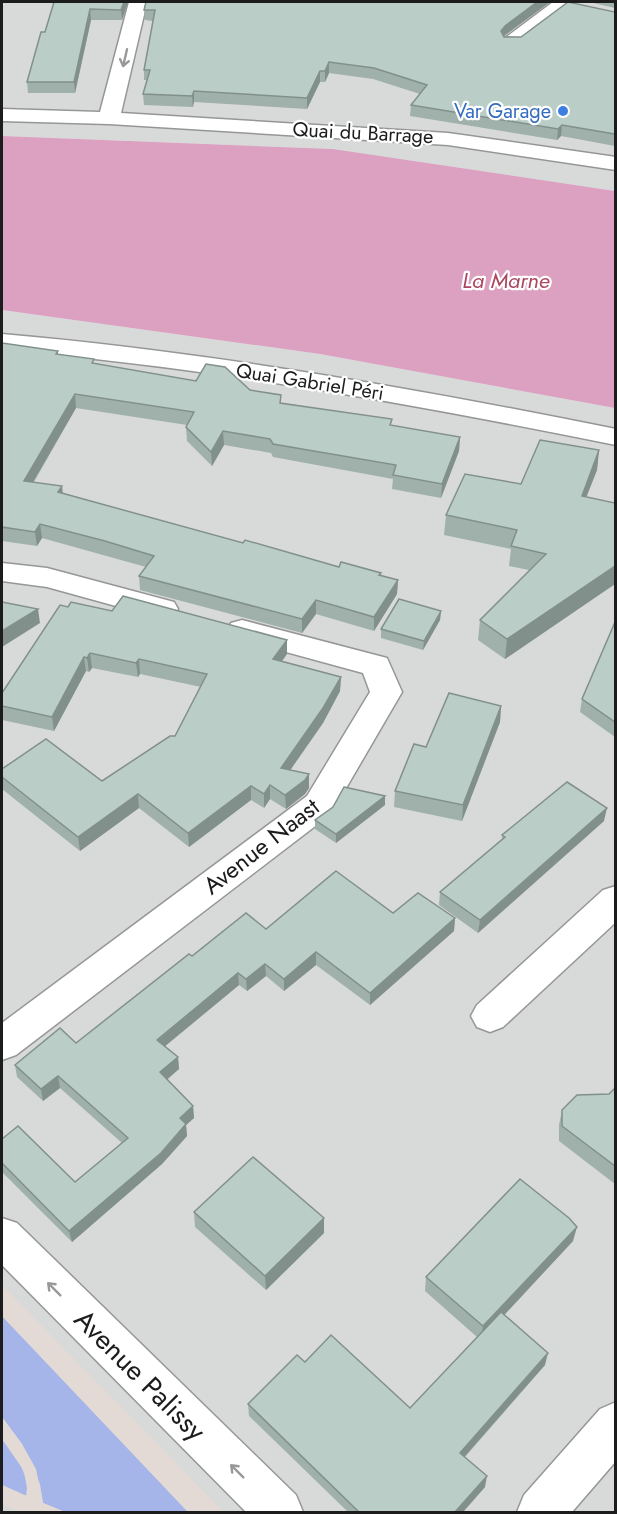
<svg xmlns="http://www.w3.org/2000/svg" width="617" height="1514" font-family="Jost,sans-serif">
  <rect width="100%" height="100%" fill="#e1edec"/>
  <g fill="#d8dad9">
    <path d="M 2,2 L 615,2 L 615,191 L 333,149 L 2,136 Z"/>
    <path d="M 2,310 L 320,354 L 615,408 L 615,1512 L 2,1512 Z"/>
  </g>
  <g fill="#a5b5e9">
    <path d="M 2,1316 L 188,1512 L 65,1512 L 43,1503 L 40,1484 L 22,1444 L 2,1417 Z"/>
    <path d="M 2,1439 C 16,1454 29,1475 27,1496 L 2,1485 Z"/>
  </g>
  <g fill="#e3d9d5">
    <path d="M 2,1285 L 224,1512 L 188,1512 L 2,1316 Z"/>
    <path d="M 2,1417 L 22,1444 L 36,1469 L 43,1503 L 65,1512 L 20,1512 L 2,1504 L 2,1485 L 26,1496 L 27,1488 L 24,1471 L 2,1439 Z"/>
  </g>
  <path fill="#dca0c0" d="M 2,136 L 333,149 L 615,191 L 615,408 L 320,354 L 2,310 Z"/>
  <g fill="none" stroke-linecap="round" stroke-linejoin="round">
    <defs>
      <g id="minor">
        <path d="M 129,2 L 147,2 L 121,113 L 448,133 L 616,157 L 616,170 L 448,145 L 109,124 L 2,121 L 2,109 L 100,112 Z"/>
        <path d="M 553,2 L 573,2 L 519,46 L 505,46 L 502,42 L 505,38 Z"/>
        <path d="M 2,334 C 208,352 413,388 616,429 L 616,445 C 413,404 208,367 2,350 Z"/>
        <path d="M 2,563 L 47,568 L 174,602 L 178,609 L 174,616 L 163,619 L 47,587 L 2,581 Z"/>
        <path d="M 242,620 L 387,658 L 402,692 L 331,814 L 16,1055 L 2,1060 L 2,1023 L 307,796 L 370,692 L 363,673 L 231,637 L 227,630 L 231,623 Z"/>
        <path d="M 616,886 L 616,922 L 503,1027 L 490,1032 L 477,1027 L 471,1016 L 477,1005 L 603,890 Z"/>
        <path d="M 2,1218 L 17,1223 L 296,1495 L 303,1512 L 246,1512 L 2,1265 Z"/>
        <path d="M 616,1402 L 616,1461 L 572,1512 L 517,1512 L 524,1495 L 600,1409 Z"/>
      </g>
    </defs>
    <use href="#minor" stroke="#969696" stroke-width="3"/>
    <use href="#minor" fill="#fff" fill-rule="evenodd"/>
  </g>
  <g fill="#a0b0ab">
    <path d="M 54,2 L 128,2 L 122,20 L 91,20 L 75,93 L 28,93 L 27,82 L 45,32 Z"/>
    <path d="M 146,2 L 550,2 L 504,36 L 521,37 L 615,12 L 615,146 L 561,136 L 557,140 L 410,116 L 411,105 L 420,94 L 373,79 L 329,73 L 325,82 L 320,82 L 307,109 L 194,102 L 193,107 L 144,105 L 143,94 L 147,80 L 144,80 L 144,70 L 153,21 L 145,20 L 144,10 Z"/>
    <path d="M 589,2 L 615,2 L 615,8 Z"/>
    <path d="M 2,343 L 58,351 L 58,354 L 95,364 L 250,390 L 281,403 L 392,426 L 460,437 L 459,451 L 441,498 L 392,489 L 393,479 L 273,457 L 271,453 L 224,445 L 212,466 L 187,441 L 186,427 L 187,425 L 76,408 L 34,482 L 62,486 L 63,494 L 243,543 L 339,567 L 381,573 L 381,576 L 398,580 L 397,594 L 374,631 L 316,614 L 302,633 L 140,590 L 139,576 L 146,567 L 42,538 L 37,546 L 2,541 Z"/>
    <path d="M 599,450 L 597,470 L 586,497 L 615,503 L 615,584 L 505,659 L 478,640 L 480,620 L 529,570 L 509,566 L 511,549 L 444,535 L 446,515 Z"/>
    <path d="M 68,607 L 112,611 L 287,640 L 287,654 L 282,661 L 341,677 L 340,691 L 323,723 L 290,770 L 309,788 L 305,794 L 286,809 L 270,799 L 264,808 L 251,800 L 189,847 L 139,808 L 80,851 L 2,789 L 2,769 L 102,781 L 175,736 L 201,687 L 140,674 L 138,677 L 92,668 L 89,672 L 86,671 L 54,731 L 2,720 L 2,693 Z"/>
    <path d="M 441,611 L 440,620 L 423,650 L 381,638 L 381,629 Z"/>
    <path d="M 615,622 L 615,737 L 580,712 L 582,699 Z"/>
    <path d="M 501,706 L 500,722 L 462,821 L 394,807 L 395,791 L 426,747 Z"/>
    <path d="M 385,805 L 336,843 L 315,829 L 315,820 Z"/>
    <path d="M 604,821 L 478,933 L 439,905 L 440,892 L 502,839 L 502,835 Z"/>
    <path d="M 393,913 L 455,918 L 454,931 L 370,1005 L 316,965 L 284,991 L 266,976 L 247,991 L 239,985 L 165,1046 L 178,1057 L 179,1069 L 167,1079 L 193,1106 L 194,1118 L 186,1125 L 187,1136 L 162,1164 L 72,1242 L 2,1172 L 2,1139 L 75,1182 L 122,1143 L 60,1088 L 43,1101 L 17,1077 L 15,1065 L 76,1043 L 192,956 L 266,929 Z"/>
    <path d="M 615,1088 L 615,1184 L 559,1141 L 559,1125 L 562,1110 L 609,1094 Z"/>
    <path d="M 194,1212 L 324,1218 L 324,1233 L 266,1290 L 195,1227 Z"/>
    <path d="M 573,1241 L 504,1315 L 545,1365 L 465,1457 L 485,1487 L 463,1512 L 348,1512 L 249,1416 L 248,1404 L 305,1362 L 410,1408 L 477,1337 L 425,1291 L 426,1277 Z"/>
  </g>
  <g fill="#82908b">
    <path d="M 124,2 L 128,2 L 122,20 L 121,10 Z"/>
    <path d="M 537,2 L 550,2 L 504,36 L 501,31 L 505,26 Z"/>
    <path d="M 90,9 L 91,20 L 75,93 L 74,82 Z"/>
    <path d="M 329,62 L 329,73 L 325,82 L 325,71 Z"/>
    <path d="M 320,71 L 320,82 L 307,109 L 307,98 Z"/>
    <path d="M 194,91 L 194,102 L 193,107 L 192,96 Z"/>
    <path d="M 562,125 L 561,136 L 557,140 L 558,129 Z"/>
    <path d="M 75,394 L 76,408 L 26,494 L 24,481 Z"/>
    <path d="M 223,431 L 224,445 L 212,466 L 211,452 Z"/>
    <path d="M 460,437 L 459,451 L 441,498 L 442,484 Z"/>
    <path d="M 599,450 L 597,470 L 579,516 L 582,496 Z"/>
    <path d="M 62,486 L 63,500 L 58,492 Z"/>
    <path d="M 40,524 L 42,538 L 37,546 L 35,532 Z"/>
    <path d="M 615,566 L 615,584 L 505,659 L 507,639 Z"/>
    <path d="M 398,580 L 397,594 L 374,631 L 374,617 Z"/>
    <path d="M 316,600 L 316,614 L 302,633 L 302,619 Z"/>
    <path d="M 38,609 L 40,623 L 2,647 L 2,631 Z"/>
    <path d="M 441,611 L 440,620 L 423,650 L 424,641 Z"/>
    <path d="M 287,640 L 287,654 L 273,673 L 273,659 Z"/>
    <path d="M 90,653 L 92,668 L 89,672 L 87,658 Z"/>
    <path d="M 84,657 L 86,671 L 54,731 L 52,717 Z"/>
    <path d="M 139,659 L 140,674 L 138,677 L 136,663 Z"/>
    <path d="M 341,677 L 340,691 L 323,723 L 282,782 L 281,768 Z"/>
    <path d="M 501,706 L 500,722 L 462,821 L 463,805 Z"/>
    <path d="M 309,774 L 309,788 L 305,794 L 286,809 L 285,795 Z"/>
    <path d="M 270,785 L 270,799 L 264,808 L 264,794 Z"/>
    <path d="M 251,786 L 251,800 L 189,847 L 188,833 Z"/>
    <path d="M 138,794 L 139,808 L 80,851 L 78,837 Z"/>
    <path d="M 385,796 L 385,805 L 336,843 L 336,834 Z"/>
    <path d="M 607,808 L 604,821 L 478,933 L 480,920 Z"/>
    <path d="M 455,918 L 454,931 L 370,1005 L 370,993 Z"/>
    <path d="M 316,952 L 316,965 L 284,991 L 284,979 Z"/>
    <path d="M 265,964 L 266,976 L 247,991 L 246,979 Z"/>
    <path d="M 238,973 L 239,985 L 158,1052 L 157,1040 Z"/>
    <path d="M 178,1057 L 179,1069 L 162,1084 L 160,1072 Z"/>
    <path d="M 58,1076 L 60,1088 L 43,1101 L 41,1089 Z"/>
    <path d="M 193,1106 L 194,1118 L 186,1125 L 187,1136 L 162,1164 L 72,1242 L 69,1231 L 180,1118 Z"/>
    <path d="M 324,1218 L 324,1233 L 266,1290 L 265,1276 Z"/>
    <path d="M 577,1227 L 573,1241 L 481,1340 L 483,1326 Z"/>
    <path d="M 548,1353 L 545,1365 L 458,1464 L 460,1453 Z"/>
    <path d="M 487,1476 L 485,1487 L 463,1512 L 455,1512 Z"/>
  </g>
  <g fill="#bacdc7" stroke="#82908b" stroke-width="1.5">
    <path d="M 54,2 L 124,2 L 121,10 L 90,9 L 74,82 L 27,82 L 41,32 L 45,32 Z"/>
    <path d="M 146,2 L 537,2 L 505,26 L 501,31 L 504,37 L 521,37 L 568,2 L 615,12 L 615,134 L 562,125 L 558,129 L 411,105 L 427,85 L 374,68 L 329,62 L 325,71 L 320,71 L 307,98 L 194,91 L 192,96 L 143,94 L 150,70 L 144,70 L 155,10 L 144,10 Z"/>
    <path d="M 2,343 L 58,351 L 56,354 L 94,359 L 92,363 L 196,381 L 206,364 L 225,367 L 250,390 L 281,395 L 280,403 L 392,419 L 390,425 L 460,437 L 442,484 L 393,475 L 396,465 L 273,444 L 270,439 L 223,431 L 211,452 L 186,427 L 194,412 L 75,394 L 24,481 L 62,486 L 58,492 L 243,543 L 245,540 L 339,567 L 341,562 L 381,573 L 379,575 L 398,580 L 374,617 L 316,600 L 302,619 L 139,576 L 154,556 L 105,541 L 40,524 L 35,532 L 2,527 Z"/>
    <path d="M 540,440 L 599,450 L 582,496 L 615,503 L 615,566 L 507,639 L 480,620 L 546,554 L 511,546 L 517,530 L 446,515 L 465,474 L 521,484 Z"/>
    <path d="M 123,596 L 287,640 L 273,659 L 341,677 L 323,708 L 281,768 L 309,774 L 305,780 L 285,795 L 270,785 L 264,794 L 251,786 L 188,833 L 138,794 L 78,837 L 2,777 L 2,769 L 46,739 L 102,781 L 170,736 L 175,736 L 207,674 L 139,659 L 136,663 L 90,653 L 87,658 L 84,657 L 52,717 L 2,706 L 2,693 L 60,605 L 68,607 L 71,602 L 112,611 Z"/>
    <path d="M 399,599 L 441,611 L 424,641 L 381,629 Z"/>
    <path d="M 2,602 L 38,609 L 2,631 Z"/>
    <path d="M 615,622 L 615,722 L 582,699 Z"/>
    <path d="M 449,693 L 501,706 L 463,805 L 395,791 L 414,744 L 426,747 Z"/>
    <path d="M 567,782 L 607,808 L 480,920 L 440,892 L 505,837 L 502,835 Z"/>
    <path d="M 344,787 L 385,796 L 336,834 L 315,820 L 333,807 Z"/>
    <path d="M 336,871 L 393,913 L 418,893 L 455,918 L 370,993 L 316,952 L 284,979 L 265,964 L 246,979 L 238,973 L 157,1040 L 178,1057 L 160,1072 L 193,1106 L 180,1118 L 186,1124 L 161,1153 L 69,1231 L 2,1163 L 2,1139 L 18,1126 L 75,1182 L 128,1138 L 58,1076 L 41,1089 L 15,1065 L 60,1028 L 76,1043 L 189,954 L 192,956 L 246,913 L 266,929 Z"/>
    <path d="M 615,1088 L 615,1166 L 562,1126 L 562,1110 L 577,1095 L 609,1094 Z"/>
    <path d="M 253,1157 L 324,1218 L 265,1276 L 194,1212 Z"/>
    <path d="M 520,1179 L 569,1218 L 577,1227 L 483,1326 L 426,1277 Z"/>
    <path d="M 501,1312 L 548,1353 L 460,1453 L 487,1476 L 455,1512 L 359,1512 L 248,1404 L 297,1355 L 305,1362 L 331,1335 L 410,1408 Z"/>
  </g>
  <defs><path id="oneway-shaft" d="M-6 0H5M1.5-3L5.5 0L1.5 3" fill="none" stroke-width="1.6" stroke-linecap="round" stroke-linejoin="round" transform="scale(1.5)"/></defs>
  <g stroke="#999">
    <use href="#oneway-shaft" transform="translate(125 58) rotate(103)"/>
    <use href="#oneway-shaft" transform="translate(54 1289) rotate(-135)"/>
    <use href="#oneway-shaft" transform="translate(237 1471) rotate(-135)"/>
  </g>
  <circle fill="#3f7fe0" stroke="#fff" stroke-width="2" cx="563" cy="111" r="6"/>
  <g text-anchor="middle" dominant-baseline="central" stroke-width="4.5" stroke-linejoin="round" paint-order="stroke">
    <g font-size="20" fill="#366cbe" stroke="#fff" text-anchor="end">
      <text x="551" y="111">Var Garage</text>
    </g>
    <g font-size="20" fill="#1c1c1c" stroke="#fff">
      <text transform="translate(363 133) rotate(3)">Quai du Barrage</text>
      <text transform="translate(310 382) rotate(9)">Quai Gabriel Péri</text>
    </g>
    <g font-size="22" font-style="italic" fill="#ac4761" stroke="#fff">
      <text x="506" y="280">La Marne</text>
    </g>
    <g font-size="24" fill="#1c1c1c" stroke="#fff">
      <text transform="translate(261 846) rotate(-38)">Avenue Naast</text>
    </g>
    <g font-size="28" fill="#1c1c1c" stroke="#fff">
      <text transform="translate(140 1375) rotate(45)">Avenue Palissy</text>
    </g>
  </g>
  <rect width="617" height="1514" fill="none" stroke="#1c1c1c" stroke-width="6"/>
</svg>
